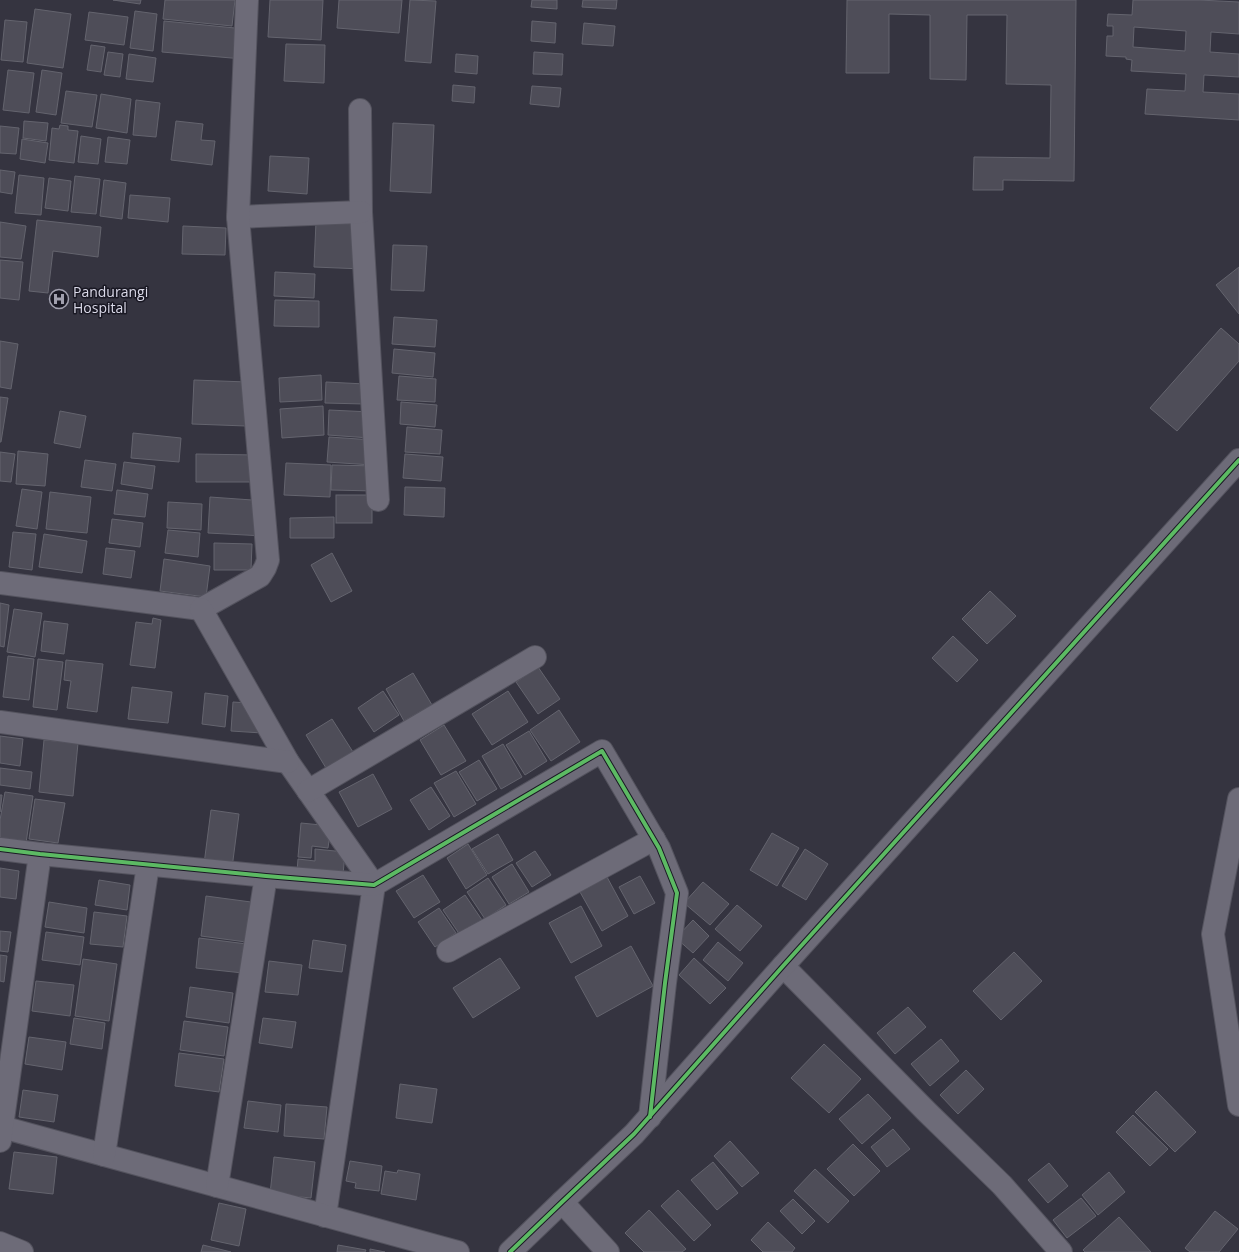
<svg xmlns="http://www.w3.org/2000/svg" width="1239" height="1252" font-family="'Open Sans',sans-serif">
  <rect width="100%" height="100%" fill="#353440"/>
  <g fill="#4e4d58" stroke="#64646e" fill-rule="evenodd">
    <path d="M 113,0 L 141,0 L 140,4 Z"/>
    <path d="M 165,0 L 235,0 L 232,26 L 163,19 Z"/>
    <path d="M 270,0 L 323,0 L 321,40 L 268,37 Z"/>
    <path d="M 339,0 L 402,0 L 399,33 L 337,28 Z"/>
    <path d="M 410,0 L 436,1 L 431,63 L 405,61 Z"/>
    <path d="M 532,0 L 557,0 L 557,9 L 531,7 Z"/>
    <path d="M 583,0 L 617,0 L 616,9 L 582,7 Z"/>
    <path d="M 847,0 L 1076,0 L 1074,181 L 1003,180 L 1003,190 L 973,190 L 974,157 L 1050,158 L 1051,85 L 1006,84 L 1007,15 L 967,15 L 966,80 L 930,79 L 930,15 L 889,14 L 889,73 L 846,73 Z"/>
    <path d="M 1133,0 L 1199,0 L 1239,2 L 1239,34 L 1211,32 L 1210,52 L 1239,54 L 1239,77 L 1204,75 L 1203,92 L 1239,94 L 1239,120 L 1145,114 L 1147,89 L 1185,91 L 1186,74 L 1131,71 L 1132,60 L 1126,59 L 1126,57 L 1106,56 L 1107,36 L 1113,36 L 1113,26 L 1107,26 L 1108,14 L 1132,15 ZM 1134,27 L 1186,31 L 1185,51 L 1133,47 Z"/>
    <path d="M 35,9 L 71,14 L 63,68 L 27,63 Z"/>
    <path d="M 135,11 L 157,14 L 153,51 L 130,48 Z"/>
    <path d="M 89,12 L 128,17 L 124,45 L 85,40 Z"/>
    <path d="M 5,20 L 27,22 L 23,62 L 1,60 Z"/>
    <path d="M 164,21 L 245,29 L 243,59 L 162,52 Z"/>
    <path d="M 532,21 L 556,23 L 555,43 L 531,41 Z"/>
    <path d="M 584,23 L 615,26 L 613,46 L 582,44 Z"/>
    <path d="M 286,44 L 325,45 L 324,83 L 284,81 Z"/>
    <path d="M 91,45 L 105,47 L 101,72 L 87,70 Z"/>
    <path d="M 108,52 L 123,54 L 120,77 L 104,75 Z"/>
    <path d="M 534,52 L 563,54 L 562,75 L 533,74 Z"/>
    <path d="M 129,54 L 156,58 L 153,82 L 126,79 Z"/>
    <path d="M 456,54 L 478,56 L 477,74 L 455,72 Z"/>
    <path d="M 8,70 L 34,73 L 29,113 L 3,110 Z"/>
    <path d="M 42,70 L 62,73 L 56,115 L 36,112 Z"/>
    <path d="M 453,85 L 475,87 L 474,103 L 452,101 Z"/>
    <path d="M 532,86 L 561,88 L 559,107 L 530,104 Z"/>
    <path d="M 66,91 L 97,95 L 92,127 L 61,123 Z"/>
    <path d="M 101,94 L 131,99 L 127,133 L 96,128 Z"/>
    <path d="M 136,100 L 160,103 L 156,137 L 133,135 Z"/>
    <path d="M 24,121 L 48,123 L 46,141 L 23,138 Z"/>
    <path d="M 176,121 L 203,124 L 201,140 L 215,141 L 212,165 L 171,160 Z"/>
    <path d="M 393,123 L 434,125 L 431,193 L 390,191 Z"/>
    <path d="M 60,125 L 68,126 L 68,130 L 78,131 L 74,163 L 49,160 L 52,128 L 59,129 Z"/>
    <path d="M 0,126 L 19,128 L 16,154 L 0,153 Z"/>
    <path d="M 81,136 L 101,139 L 98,164 L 78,162 Z"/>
    <path d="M 108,137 L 130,140 L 127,164 L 105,162 Z"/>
    <path d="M 22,139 L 48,143 L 45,163 L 20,159 Z"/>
    <path d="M 270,156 L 309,158 L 307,194 L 268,191 Z"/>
    <path d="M 0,170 L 15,172 L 12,194 L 0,192 Z"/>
    <path d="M 19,175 L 44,178 L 41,215 L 15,213 Z"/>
    <path d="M 75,176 L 100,179 L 96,214 L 71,212 Z"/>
    <path d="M 49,178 L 71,181 L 68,211 L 45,208 Z"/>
    <path d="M 104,180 L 126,183 L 122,219 L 100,216 Z"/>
    <path d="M 130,195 L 170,198 L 168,222 L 128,218 Z"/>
    <path d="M 37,220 L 101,227 L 98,257 L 53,251 L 48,293 L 29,291 Z"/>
    <path d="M 0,222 L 26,226 L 21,259 L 0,257 Z"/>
    <path d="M 316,222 L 364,224 L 363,269 L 314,267 Z"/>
    <path d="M 183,226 L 226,228 L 225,255 L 182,254 Z"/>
    <path d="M 393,245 L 427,246 L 424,291 L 391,290 Z"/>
    <path d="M 0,260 L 23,262 L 19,300 L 0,298 Z"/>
    <path d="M 1239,267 L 1239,314 L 1216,285 Z"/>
    <path d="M 275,272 L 315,274 L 314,298 L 274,296 Z"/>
    <path d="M 275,300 L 319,301 L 319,327 L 274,326 Z"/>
    <path d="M 394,317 L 437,320 L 435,347 L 392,344 Z"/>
    <path d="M 1221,328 L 1239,344 L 1239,361 L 1177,431 L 1150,408 Z"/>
    <path d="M 0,341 L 18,344 L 11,389 L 0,387 Z"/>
    <path d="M 394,349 L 435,353 L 433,377 L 392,373 Z"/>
    <path d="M 321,375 L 322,400 L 280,402 L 279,378 Z"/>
    <path d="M 399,376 L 436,379 L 435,402 L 397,400 Z"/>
    <path d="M 194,380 L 247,382 L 246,426 L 192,424 Z"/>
    <path d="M 326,382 L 365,384 L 364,404 L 325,403 Z"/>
    <path d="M 0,397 L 8,398 L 1,442 L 0,442 Z"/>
    <path d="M 401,402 L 437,405 L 435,427 L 400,424 Z"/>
    <path d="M 323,406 L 324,435 L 282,438 L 280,409 Z"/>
    <path d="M 329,410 L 371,412 L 370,438 L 328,435 Z"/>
    <path d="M 60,411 L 86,416 L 80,448 L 54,443 Z"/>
    <path d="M 407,427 L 442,430 L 440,454 L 405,452 Z"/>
    <path d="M 133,433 L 181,438 L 179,462 L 131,458 Z"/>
    <path d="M 329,437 L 373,440 L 372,465 L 327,462 Z"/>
    <path d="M 18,451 L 48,454 L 45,486 L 16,484 Z"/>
    <path d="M 0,452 L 15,454 L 11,482 L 0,481 Z"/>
    <path d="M 196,454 L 256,455 L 256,482 L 196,482 Z"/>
    <path d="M 405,454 L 443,457 L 441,481 L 403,478 Z"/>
    <path d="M 85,460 L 116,464 L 112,491 L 81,487 Z"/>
    <path d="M 124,462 L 155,466 L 152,489 L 121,484 Z"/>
    <path d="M 286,463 L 331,465 L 330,497 L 284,495 Z"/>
    <path d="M 332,465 L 376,466 L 375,491 L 331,490 Z"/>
    <path d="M 405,487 L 445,488 L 444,517 L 404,515 Z"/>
    <path d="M 22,489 L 42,492 L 37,529 L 16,526 Z"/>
    <path d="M 117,490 L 148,494 L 145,517 L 114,514 Z"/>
    <path d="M 50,492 L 91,497 L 87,533 L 46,529 Z"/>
    <rect x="336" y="495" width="36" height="28"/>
    <path d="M 210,497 L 266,501 L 264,536 L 208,533 Z"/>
    <path d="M 168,502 L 202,504 L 201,530 L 167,528 Z"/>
    <path d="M 334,517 L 334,538 L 290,538 L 290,518 Z"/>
    <path d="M 112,519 L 143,523 L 140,547 L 109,543 Z"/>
    <path d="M 168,530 L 200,533 L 198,557 L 165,553 Z"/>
    <path d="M 13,532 L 36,534 L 32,570 L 9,567 Z"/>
    <path d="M 44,534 L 87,541 L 82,573 L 39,567 Z"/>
    <path d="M 214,543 L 252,544 L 251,570 L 214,570 Z"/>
    <path d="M 106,548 L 135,551 L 131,578 L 103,574 Z"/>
    <path d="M 332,553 L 352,591 L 331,602 L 311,565 Z"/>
    <path d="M 164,559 L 210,566 L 206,597 L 160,591 Z"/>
    <path d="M 990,591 L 1016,616 L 987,644 L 962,619 Z"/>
    <path d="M 0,603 L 9,605 L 4,647 L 0,646 Z"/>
    <path d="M 14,609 L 42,613 L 35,657 L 7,652 Z"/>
    <path d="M 153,618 L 161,620 L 155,668 L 130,665 L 136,622 L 152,624 Z"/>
    <path d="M 44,621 L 68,624 L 64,654 L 41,651 Z"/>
    <path d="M 953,636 L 978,660 L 957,682 L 932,658 Z"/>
    <path d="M 8,656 L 34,659 L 29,700 L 3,697 Z"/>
    <path d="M 38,659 L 63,662 L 57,710 L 33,707 Z"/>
    <path d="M 66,660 L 103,664 L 97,712 L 67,708 L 71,681 L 64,680 Z"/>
    <path d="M 538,667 L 560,699 L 538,714 L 516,682 Z"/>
    <path d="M 413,673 L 432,705 L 404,721 L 386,689 Z"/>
    <path d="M 132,687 L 172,692 L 168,723 L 128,719 Z"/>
    <path d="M 383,691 L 399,715 L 374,732 L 358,708 Z"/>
    <path d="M 508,691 L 528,722 L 492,745 L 472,714 Z"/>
    <path d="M 205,693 L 228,696 L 225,727 L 202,724 Z"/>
    <path d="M 233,702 L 248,703 L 262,733 L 231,731 Z"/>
    <path d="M 559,710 L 580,742 L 551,761 L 530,730 Z"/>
    <path d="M 332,719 L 353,752 L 326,768 L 306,735 Z"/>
    <path d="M 444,725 L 466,761 L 441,775 L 420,740 Z"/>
    <path d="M 529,731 L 547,761 L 525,775 L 506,745 Z"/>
    <path d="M 0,736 L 23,739 L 20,766 L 0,763 Z"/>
    <path d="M 44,740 L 78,743 L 73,796 L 39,792 Z"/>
    <path d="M 503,744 L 522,777 L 501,789 L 482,756 Z"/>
    <path d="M 479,760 L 497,789 L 477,801 L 459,772 Z"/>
    <path d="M 0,768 L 32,772 L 30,789 L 0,785 Z"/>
    <path d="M 456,771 L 476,804 L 454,817 L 434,783 Z"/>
    <path d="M 373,774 L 392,809 L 358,827 L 339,792 Z"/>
    <path d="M 431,787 L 450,816 L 429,830 L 410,800 Z"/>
    <path d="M 5,792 L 33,796 L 26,843 L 0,838 L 0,820 Z"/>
    <path d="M 0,795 L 2,795 L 0,812 Z"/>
    <path d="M 35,799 L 65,803 L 58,843 L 29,839 Z"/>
    <path d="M 211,810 L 239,814 L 232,868 L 204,864 Z"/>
    <path d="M 301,823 L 331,826 L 328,848 L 312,846 L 311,858 L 298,857 Z"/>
    <path d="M 772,833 L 799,848 L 777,886 L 750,870 Z"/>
    <path d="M 498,834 L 513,860 L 488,874 L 472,849 Z"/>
    <path d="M 468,844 L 487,875 L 466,889 L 447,858 Z"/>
    <path d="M 315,849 L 345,852 L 343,875 L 297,872 L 298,859 L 315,861 Z"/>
    <path d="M 805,849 L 828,864 L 806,900 L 782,886 Z"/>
    <path d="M 535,851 L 551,875 L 532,887 L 516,863 Z"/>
    <path d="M 512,864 L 529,892 L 509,904 L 492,877 Z"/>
    <path d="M 0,868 L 19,871 L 16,899 L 0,897 Z"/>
    <path d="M 423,875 L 440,902 L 414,918 L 396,891 Z"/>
    <path d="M 640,876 L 655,903 L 634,914 L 619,887 Z"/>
    <path d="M 607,877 L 628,916 L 602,931 L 580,892 Z"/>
    <path d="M 488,878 L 506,905 L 485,919 L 467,892 Z"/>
    <path d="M 99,880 L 130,885 L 127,910 L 95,905 Z"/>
    <path d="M 703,882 L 729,904 L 710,925 L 684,903 Z"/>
    <path d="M 465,895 L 482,920 L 460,935 L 443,910 Z"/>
    <path d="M 206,896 L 251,902 L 246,942 L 201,936 Z"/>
    <path d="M 49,902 L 87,908 L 84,933 L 45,927 Z"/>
    <path d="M 737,905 L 762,926 L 740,951 L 715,929 Z"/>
    <path d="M 581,906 L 602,946 L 571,963 L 549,923 Z"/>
    <path d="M 439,908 L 456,933 L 435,947 L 418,922 Z"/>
    <path d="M 94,912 L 127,916 L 123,947 L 90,944 Z"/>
    <path d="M 693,920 L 709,936 L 693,953 L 676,938 Z"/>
    <path d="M 0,931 L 11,932 L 8,952 L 0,951 Z"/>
    <path d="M 46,932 L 84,937 L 80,965 L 42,960 Z"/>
    <path d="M 199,938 L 247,944 L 243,973 L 196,968 Z"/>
    <path d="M 313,940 L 346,945 L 342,972 L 309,968 Z"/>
    <path d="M 718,942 L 743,963 L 728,981 L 703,960 Z"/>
    <path d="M 631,946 L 653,986 L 597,1017 L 575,977 Z"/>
    <path d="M 1014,952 L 1042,981 L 1001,1020 L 973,991 Z"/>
    <path d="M 0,955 L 7,956 L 4,982 L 0,981 Z"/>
    <path d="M 500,958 L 520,988 L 473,1018 L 453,988 Z"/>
    <path d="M 694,958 L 726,988 L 710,1004 L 679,975 Z"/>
    <path d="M 83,959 L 117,964 L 109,1021 L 75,1016 Z"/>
    <path d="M 269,961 L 302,965 L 298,995 L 265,992 Z"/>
    <path d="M 36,981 L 74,985 L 70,1016 L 32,1011 Z"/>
    <path d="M 190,987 L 233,993 L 229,1023 L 186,1017 Z"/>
    <path d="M 908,1007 L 926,1027 L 895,1054 L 877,1033 Z"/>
    <path d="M 74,1018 L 105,1023 L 102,1049 L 70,1044 Z"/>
    <path d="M 263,1018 L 296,1022 L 292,1048 L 259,1043 Z"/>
    <path d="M 184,1021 L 228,1027 L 224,1056 L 180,1050 Z"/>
    <path d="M 29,1037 L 66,1042 L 62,1070 L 25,1064 Z"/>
    <path d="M 941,1039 L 959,1061 L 930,1086 L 911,1064 Z"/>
    <path d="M 824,1044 L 861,1079 L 829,1113 L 791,1078 Z"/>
    <path d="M 179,1053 L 224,1059 L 219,1092 L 175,1086 Z"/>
    <path d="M 966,1070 L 984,1089 L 958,1114 L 940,1095 Z"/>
    <path d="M 400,1084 L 437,1089 L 432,1123 L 396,1118 Z"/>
    <path d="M 23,1090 L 58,1095 L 54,1122 L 19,1117 Z"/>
    <path d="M 1156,1091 L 1196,1132 L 1175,1152 L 1135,1112 Z"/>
    <path d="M 868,1094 L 891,1118 L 862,1144 L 839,1119 Z"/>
    <path d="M 248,1101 L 281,1105 L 278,1132 L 244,1128 Z"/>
    <path d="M 286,1104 L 327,1107 L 324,1139 L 284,1136 Z"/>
    <path d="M 1133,1115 L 1168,1149 L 1150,1166 L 1116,1132 Z"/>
    <path d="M 893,1129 L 910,1149 L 887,1167 L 871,1147 Z"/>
    <path d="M 730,1141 L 759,1173 L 742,1187 L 714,1156 Z"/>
    <path d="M 853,1144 L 880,1171 L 854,1196 L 827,1169 Z"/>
    <path d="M 14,1152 L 57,1157 L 53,1194 L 9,1189 Z"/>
    <path d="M 274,1157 L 315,1162 L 311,1198 L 270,1194 Z"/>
    <path d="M 350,1161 L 382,1166 L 379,1191 L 355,1188 L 356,1183 L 346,1181 Z"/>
    <path d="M 713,1162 L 738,1193 L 717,1210 L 691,1180 Z"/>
    <path d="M 1049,1163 L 1068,1186 L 1048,1203 L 1028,1180 Z"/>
    <path d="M 815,1169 L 849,1201 L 828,1223 L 794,1191 Z"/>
    <path d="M 398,1170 L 420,1174 L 416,1200 L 381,1194 L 385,1171 L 397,1173 Z"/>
    <path d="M 1109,1172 L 1125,1192 L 1098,1215 L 1082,1195 Z"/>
    <path d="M 678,1190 L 711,1225 L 694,1241 L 661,1206 Z"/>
    <path d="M 1081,1198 L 1096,1216 L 1067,1238 L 1053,1220 Z"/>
    <path d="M 793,1199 L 815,1221 L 802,1234 L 780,1211 Z"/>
    <path d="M 219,1203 L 246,1209 L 239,1246 L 211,1240 Z"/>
    <path d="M 649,1210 L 686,1249 L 682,1252 L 644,1252 L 625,1233 Z"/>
    <path d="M 1215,1211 L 1238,1229 L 1219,1252 L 1190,1252 L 1185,1248 Z"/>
    <path d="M 1119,1217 L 1151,1252 L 1085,1252 L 1083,1250 Z"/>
    <path d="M 768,1222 L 795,1248 L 792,1252 L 763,1252 L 751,1240 Z"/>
    <path d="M 203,1245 L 231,1252 L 201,1252 Z"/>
    <path d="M 338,1245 L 366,1250 L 365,1252 L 337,1252 Z"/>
    <path d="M 370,1249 L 385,1252 L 370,1252 Z"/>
  </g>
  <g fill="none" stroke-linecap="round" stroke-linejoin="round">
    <defs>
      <g id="minor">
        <path d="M 360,110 L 361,212 L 378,500"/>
        <path d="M 238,217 L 361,212"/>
        <path d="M 0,583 L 201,609 L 260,576 L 265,568 L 268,560 L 238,217 L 247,0"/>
        <path d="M 201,609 L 288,762 L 374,885 L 325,1216"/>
        <path d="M 0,722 L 288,762"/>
        <path d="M 308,791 L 535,657"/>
        <path d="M 1239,799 L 1213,934 L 1239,1105"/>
        <path d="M 0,849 L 40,854 L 266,876 L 374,885 L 602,751 L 659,848 L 677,893 L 665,983 L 650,1117"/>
        <path d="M 448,951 L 654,839"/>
        <path d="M 783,966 L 927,1112 L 1002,1185 L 1061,1252"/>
        <path d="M 2,1127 L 458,1252"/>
        <path d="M 0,1141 L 40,854"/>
        <path d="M 104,1155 L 148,865"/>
        <path d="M 217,1186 L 266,876"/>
        <path d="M 562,1202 L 608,1252"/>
        <path d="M 0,1243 L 22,1252"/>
        <path d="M 510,1252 L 562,1202 L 634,1134 L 783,966 L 1239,460"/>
      </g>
    </defs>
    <use href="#minor" stroke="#54535e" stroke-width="24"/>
    <use href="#minor" stroke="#6d6b78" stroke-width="22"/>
    <defs>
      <g id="cycleway">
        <path d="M 0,849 L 40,854 L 266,876 L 374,885 L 602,751 L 659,848 L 677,893 L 665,983 L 650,1117"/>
        <path d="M 510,1252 L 562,1202 L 634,1134 L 783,966 L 1239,460"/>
      </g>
    </defs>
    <use href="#cycleway" stroke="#191823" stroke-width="6"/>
    <use href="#cycleway" stroke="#5cba63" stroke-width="4"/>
  </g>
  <defs>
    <symbol id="hospital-ring" viewBox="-11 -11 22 22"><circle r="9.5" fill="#191823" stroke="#a1a0ae" stroke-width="1.5"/><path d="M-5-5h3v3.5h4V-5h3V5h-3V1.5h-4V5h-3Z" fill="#a1a0ae"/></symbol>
  </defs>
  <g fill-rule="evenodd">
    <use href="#hospital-ring" x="48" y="288" width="22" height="22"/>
  </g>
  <g text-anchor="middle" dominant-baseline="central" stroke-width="3" stroke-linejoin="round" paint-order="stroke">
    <g font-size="14" fill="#dbdae9" stroke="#191823" text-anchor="start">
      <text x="73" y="291">Pandurangi<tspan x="73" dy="16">Hospital</tspan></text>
    </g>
  </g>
</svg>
